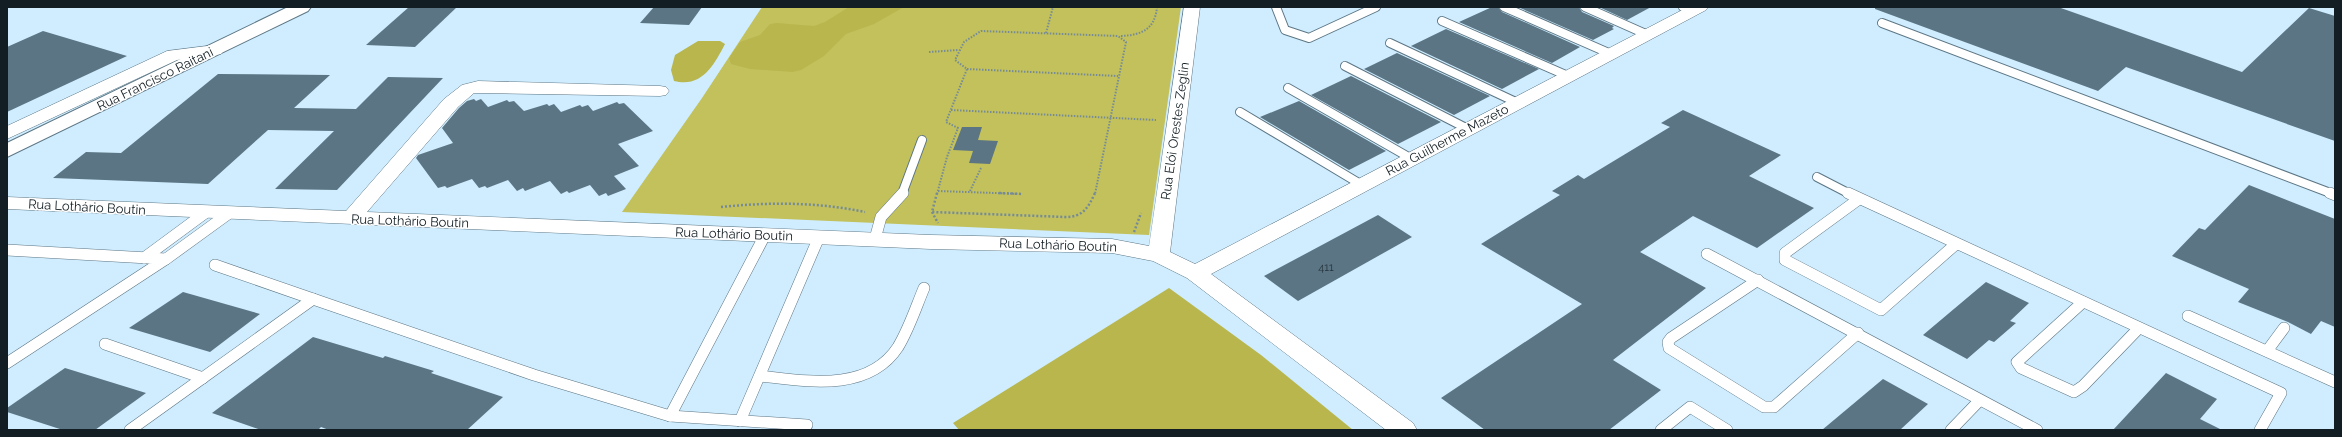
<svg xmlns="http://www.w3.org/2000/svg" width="2342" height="437" font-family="Raleway,sans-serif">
  <rect width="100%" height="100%" fill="#cfedfe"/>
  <path fill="#c2c15c" d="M 762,7 L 1181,7 L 1149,235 L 622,212 L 702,98 Z"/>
  <g fill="#b8b64d">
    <path d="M 849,7 L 904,7 L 874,24 L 846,34 L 824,56 L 801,70 L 793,72 L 750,69 L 731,64 L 729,58 L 740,42 L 760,35 L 770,24 L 777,23 L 814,26 L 825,22 Z"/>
    <path d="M 698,41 L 720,41 L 725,44 C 714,65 702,88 674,81 L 671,70 L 675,55 Z"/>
    <path d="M 1169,288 L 1261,355 L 1353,430 L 959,430 L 953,423 Z"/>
  </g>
  <g fill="#5b7584">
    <path d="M 409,7 L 457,7 L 415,47 L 366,45 Z"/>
    <path d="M 654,7 L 702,7 L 689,25 L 640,23 Z"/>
    <path d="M 1492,7 L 1498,7 L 1502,12 L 1580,47 L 1552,63 L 1459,22 Z"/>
    <path d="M 1518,7 L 1579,7 L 1582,12 L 1614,26 L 1612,28 L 1614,29 L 1593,40 Z"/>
    <path d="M 1599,7 L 1651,7 L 1627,20 Z"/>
    <path d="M 1875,7 L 2058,7 L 2242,72 L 2309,8 L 2335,16 L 2335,141 L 2126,67 L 2098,91 L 1875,9 Z"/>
    <path d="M 1446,29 L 1539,69 L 1502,89 L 1411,46 Z"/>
    <path d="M 43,31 L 127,56 L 7,112 L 7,47 Z"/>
    <path d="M 1397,53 L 1490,96 L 1454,115 L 1364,69 Z"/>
    <path d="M 218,74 L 330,75 L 294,108 L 356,109 L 388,77 L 443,78 L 337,190 L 275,189 L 334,131 L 268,130 L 208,184 L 53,178 L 86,152 L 121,153 Z"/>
    <path d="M 1351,76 L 1441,122 L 1398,144 L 1311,95 Z"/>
    <path d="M 474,99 L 476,101 L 481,99 L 488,107 L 507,100 L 509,102 L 514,101 L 524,111 L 547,104 L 549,106 L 554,104 L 561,112 L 580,105 L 582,107 L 588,105 L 593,111 L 617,102 L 619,104 L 624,103 L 653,131 L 618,144 L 639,166 L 614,176 L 626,189 L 608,196 L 606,193 L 599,196 L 590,185 L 569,193 L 567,191 L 561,194 L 550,181 L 525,191 L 523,188 L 517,191 L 508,180 L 487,188 L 485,186 L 479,188 L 472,179 L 447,188 L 445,186 L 438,188 L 416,158 L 418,155 L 453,143 L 442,128 L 459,108 L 467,101 Z"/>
    <path d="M 1299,101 L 1386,151 L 1349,170 L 1260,117 Z"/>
    <path d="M 1683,110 L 1781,155 L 1749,176 L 1814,208 L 1757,248 L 1693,216 L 1640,252 L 1706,288 L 1613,360 L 1661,390 L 1609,430 L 1485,430 L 1441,398 L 1582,304 L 1481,244 L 1560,195 L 1552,191 L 1578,175 L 1584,179 L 1670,127 L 1661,123 Z"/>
    <path d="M 962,127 L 982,127 L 978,140 L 998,141 L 990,164 L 969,163 L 973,151 L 953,150 Z"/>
    <path d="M 2249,185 L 2335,219 L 2335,327 L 2321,321 L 2311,334 L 2288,322 L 2238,302 L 2249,289 L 2172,256 L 2199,228 L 2205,230 Z"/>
    <path d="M 1378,215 L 1412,237 L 1298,301 L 1264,276 Z"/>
    <path d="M 1986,282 L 2029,303 L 2010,321 L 2016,323 L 1994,342 L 1989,340 L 1967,359 L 1923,335 Z"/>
    <path d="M 183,292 L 260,314 L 210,352 L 129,328 Z"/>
    <path d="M 313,337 L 383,358 L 385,356 L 434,371 L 431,373 L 503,397 L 467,430 L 329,430 L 321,427 L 318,430 L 261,430 L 212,413 Z"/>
    <path d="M 65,368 L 146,393 L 95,430 L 63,430 L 7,412 L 7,408 Z"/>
    <path d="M 2166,373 L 2217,399 L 2200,419 L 2222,430 L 2113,430 Z"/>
    <path d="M 1883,379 L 1928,404 L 1900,430 L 1822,430 Z"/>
  </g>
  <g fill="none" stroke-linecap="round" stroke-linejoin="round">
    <defs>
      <g id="lane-far1">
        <path d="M 1276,7 L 1285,30 L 1309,38 L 1376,7"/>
        <path d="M 1504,7 L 1611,54"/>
        <path d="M 1585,7 L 1648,35"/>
        <path d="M 1683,7 L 1693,11"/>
        <path d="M 1442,21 L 1568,76"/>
        <path d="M 1882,23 L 2333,194"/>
        <path d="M 1390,43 L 1518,103"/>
        <path d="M 1345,66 L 1468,129"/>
        <path d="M 1288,88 L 1412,159"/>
        <path d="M 1240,112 L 1362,185"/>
        <path d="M 1817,177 L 1850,194"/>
        <path d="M 902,194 L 922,140"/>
      </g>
      <g id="lane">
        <path d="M 1848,193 L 2281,393 L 2260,430"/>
        <path d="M 2330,193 L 2335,195"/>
        <path d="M 1859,199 L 1785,253 L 1785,260 L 1881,310 L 1956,244"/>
        <path d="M 875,239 L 881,217 L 903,193"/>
        <path d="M 7,250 L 166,259 L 7,363"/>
        <path d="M 1707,254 L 2037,430"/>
        <path d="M 144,258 L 205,213"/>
        <path d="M 166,259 L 228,214"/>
        <path d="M 215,265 L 313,299"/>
        <path d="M 1758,280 L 1671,338 L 1668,342 L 1669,348 L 1764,407 L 1774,407 L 1858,333"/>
        <path d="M 2083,302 L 2017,362 L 2021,368 L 2074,392 L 2083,386 L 2139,328"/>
        <path d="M 2188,316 L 2335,382"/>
        <path d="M 105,344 L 203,378"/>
        <path d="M 2267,351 L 2284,328"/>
        <path d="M 760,376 C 806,381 868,393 898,347 C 909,329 916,307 924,288"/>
        <path d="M 670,416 L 765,235"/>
        <path d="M 740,421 L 819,237"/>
        <path d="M 130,430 L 313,299 L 534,375 L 670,416 L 807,425"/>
        <path d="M 1661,430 L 1690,407 L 1727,430"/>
        <path d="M 1951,430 L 1979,401"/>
      </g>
      <g id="street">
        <path d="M 1184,7 L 1200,7 L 1170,252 L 1195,264 L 1688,7 L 1708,7 L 1706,10 L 1211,274 L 1413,423 L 1417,430 L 1386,430 L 1187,278 L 1153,261 L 1112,253 L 931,249 L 7,209 L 7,197 L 346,211 L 444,99 L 462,85 L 478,81 L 660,86 L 666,87 L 669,91 L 666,95 L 660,96 L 474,93 L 458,107 L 367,212 L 931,235 L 1112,239 L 1149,246 Z"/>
        <path d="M 215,45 L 221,46 L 224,50 L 221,54 L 177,60 L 7,139 L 7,126 L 167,51 Z"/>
      </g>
      <path id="primary" d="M 288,7 L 311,7 L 308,11 L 7,157 L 7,143 Z"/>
    </defs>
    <use href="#lane-far1" stroke="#5c7685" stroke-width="10"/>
    <use href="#lane" stroke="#5c7685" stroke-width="12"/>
    <use href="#street" stroke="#5c7685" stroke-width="1"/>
    <use href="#primary" stroke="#5c7685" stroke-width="2"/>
    <g stroke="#768b97" stroke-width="2" stroke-dasharray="1.5 1.5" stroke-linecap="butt">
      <path d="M 1046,33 L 1053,7"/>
      <path d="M 1121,36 C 1142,35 1155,29 1157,7"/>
      <path d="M 929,52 L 958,50"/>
      <path d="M 967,69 L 1118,76"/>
      <path d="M 951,110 L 1156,120"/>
      <path d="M 938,191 L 1022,194"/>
      <path d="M 970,191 L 981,168"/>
      <path d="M 937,194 L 947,157 L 958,128 L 946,122 L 967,69 L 955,60 L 964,42 L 981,31 L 1118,36 L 1126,42 L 1095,194"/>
    </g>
    <g stroke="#768b97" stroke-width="2.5" stroke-dasharray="2 2" stroke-linecap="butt">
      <path d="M 937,193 L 932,212 L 1065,217 C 1083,217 1088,208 1095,193"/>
      <path d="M 999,193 L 1022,194"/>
      <path d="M 721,207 C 770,202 817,202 865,212"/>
      <path d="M 932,212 L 938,223"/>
      <path d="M 1134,232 L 1141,213"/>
    </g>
    <use href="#lane-far1" stroke="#fff" stroke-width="8"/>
    <use href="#lane" stroke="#fff" stroke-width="11"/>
    <use href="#street" fill="#fff" fill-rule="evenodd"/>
    <use href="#primary" fill="#fff" fill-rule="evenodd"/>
  </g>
  <g text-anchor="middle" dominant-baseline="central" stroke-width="3" stroke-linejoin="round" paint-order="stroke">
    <g font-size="11" fill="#25343c">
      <text x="1326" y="267">411</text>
    </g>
    <g font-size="13" fill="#131e24" stroke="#fff">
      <text transform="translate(155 79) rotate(-26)">Rua Francisco Raitani</text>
      <text transform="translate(1175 131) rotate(-82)">Rua Elói Orestes Zeglin</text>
      <text transform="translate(1447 140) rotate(-28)">Rua Guilherme Mazeto</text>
      <text transform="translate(87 207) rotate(3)">Rua Lothário Boutin</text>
      <text transform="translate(410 221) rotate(2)">Rua Lothário Boutin</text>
      <text transform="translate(734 234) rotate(2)">Rua Lothário Boutin</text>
      <text transform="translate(1058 245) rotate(2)">Rua Lothário Boutin</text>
    </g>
  </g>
  <rect width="2342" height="437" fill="none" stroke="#131e24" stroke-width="16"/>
</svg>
